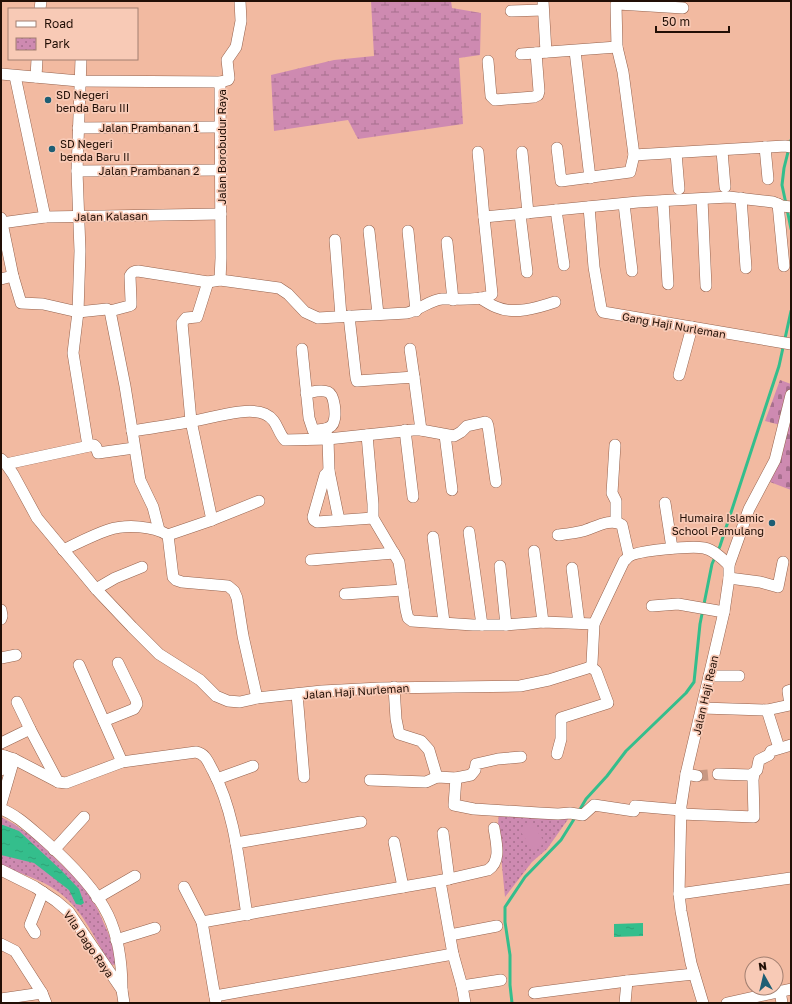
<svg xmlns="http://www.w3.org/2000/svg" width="792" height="1004" font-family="'Golos Text',sans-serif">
  <defs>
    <pattern id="wetland-marsh" width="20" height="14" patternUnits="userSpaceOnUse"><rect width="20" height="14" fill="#ce8ab1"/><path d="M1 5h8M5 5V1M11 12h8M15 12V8" fill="none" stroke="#a76f8e"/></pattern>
    <pattern id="cemetery-stones" width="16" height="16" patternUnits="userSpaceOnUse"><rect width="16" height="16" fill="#ce8ab1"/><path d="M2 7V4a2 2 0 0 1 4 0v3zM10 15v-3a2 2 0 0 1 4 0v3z" fill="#a76f8e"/></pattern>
    <pattern id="park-dots" width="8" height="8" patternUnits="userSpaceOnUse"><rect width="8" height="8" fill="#ce8ab1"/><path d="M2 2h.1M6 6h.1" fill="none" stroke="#a76f8e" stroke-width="1.8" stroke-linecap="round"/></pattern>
    <pattern id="water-ripples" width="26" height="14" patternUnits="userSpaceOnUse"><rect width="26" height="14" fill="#34be8c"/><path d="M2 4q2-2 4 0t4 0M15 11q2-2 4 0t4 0" fill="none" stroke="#2ea277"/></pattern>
  </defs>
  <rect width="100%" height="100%" fill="#f2baa1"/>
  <path fill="url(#wetland-marsh)" d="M 371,1 L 451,1 L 452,8 L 481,13 L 480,55 L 459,58 L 463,124 L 358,139 L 348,120 L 274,131 L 271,75 L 334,60 L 374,56 Z"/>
  <path fill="url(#cemetery-stones)" d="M 780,380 L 791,384 L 791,490 L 770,482 L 788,427 L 765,421 Z"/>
  <g fill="url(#park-dots)">
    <path d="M 499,813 L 571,815 L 547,849 L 532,862 L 505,897 L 498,825 Z"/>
    <path d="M 1,817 L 14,824 L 35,839 L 84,886 L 98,910 L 109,935 L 117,960 L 116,964 L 113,965 L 109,963 C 95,938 81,907 57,891 C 41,879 19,873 1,866 Z"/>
  </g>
  <path fill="#ce8ab1" d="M 531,821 L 545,843 L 533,851 L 519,829 Z"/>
  <g fill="url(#water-ripples)">
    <path d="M 1,825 L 3,825 L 19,831 L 62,871 L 79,889 L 84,903 L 81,905 L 76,904 L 69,890 L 34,863 L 1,855 Z"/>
    <path d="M 643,923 L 643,936 L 614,937 L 614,924 Z"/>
  </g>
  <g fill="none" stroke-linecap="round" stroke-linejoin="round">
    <g stroke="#34be8c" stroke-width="3">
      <path d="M 786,204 L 782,185 L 784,168 L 791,140"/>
      <path d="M 787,209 L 791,229"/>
      <path d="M 579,811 L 586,799 L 607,776 L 626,751 L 686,693 L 694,682 L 700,624 L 712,564 L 720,546 L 779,366 L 791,311"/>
      <path d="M 512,1003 L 510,985 L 510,955 L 505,922 L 505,907 L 525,877 L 561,840 L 576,816"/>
    </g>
    <path stroke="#c89882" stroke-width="11" stroke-dasharray="11 5.5" stroke-linecap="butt" d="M 697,776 L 718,774"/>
    <defs>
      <g id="minor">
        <path d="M 543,1 L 546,52"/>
        <path d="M 40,9 L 41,1"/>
        <path d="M 511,11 L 543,10"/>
        <path d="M 575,51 L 590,178"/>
        <path d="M 521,54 L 617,47"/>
        <path d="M 81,59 L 77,171 L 80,251 L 78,312 L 73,353 L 88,446"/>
        <path d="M 488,61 L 491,96 L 495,100 L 534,97 L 538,95 L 539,91 L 536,53"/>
        <path d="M 1,74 L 79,81 L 220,82 L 228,80 L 229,78 L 227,60 L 236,47 L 241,21 L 240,1"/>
        <path d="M 15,76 L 45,217"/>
        <path d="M 36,77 L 37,59"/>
        <path d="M 78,128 L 220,127"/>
        <path d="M 765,147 L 768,179"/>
        <path d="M 557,148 L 561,181 L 630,172 L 634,155 L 623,72 L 617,47 L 616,5 L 618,4 L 683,8"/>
        <path d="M 722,151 L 725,187"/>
        <path d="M 522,152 L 528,213"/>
        <path d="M 676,153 L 679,189"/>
        <path d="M 634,155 L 785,146 L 791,147"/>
        <path d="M 77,171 L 221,170"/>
        <path d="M 741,198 L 746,268"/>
        <path d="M 702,199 L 706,286"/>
        <path d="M 663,201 L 668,284"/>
        <path d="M 624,204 L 632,271"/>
        <path d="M 778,204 L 784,266"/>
        <path d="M 589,207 L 594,267 L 601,308 L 603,312 L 791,344"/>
        <path d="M 556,210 L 564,265"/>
        <path d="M 520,214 L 527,272"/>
        <path d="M 484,217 L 638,202 L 729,197 L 773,202 L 782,206 L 791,207"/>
        <path d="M 1,218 L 13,276 L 21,303 L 43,304 L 78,312 L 107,309 L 110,311 L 129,306 L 131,305 L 131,301 L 130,276 C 132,272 134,271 138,271 L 208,282 L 220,280 L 279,288 L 288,294 L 305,312 L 318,318 L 407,313 C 419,310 430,300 442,299 C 453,299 485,301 492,294 L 484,217 L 478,152"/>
        <path d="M 1,223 L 45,217 L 221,214"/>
        <path d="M 369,231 L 378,314"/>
        <path d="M 408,231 L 416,311"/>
        <path d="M 335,240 L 341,316"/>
        <path d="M 447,242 L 453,300"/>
        <path d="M 1,279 L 13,276"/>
        <path d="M 220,280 L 221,258 L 220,82"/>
        <path d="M 208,282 L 197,317 L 186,318 L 182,323 L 191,421 L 212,520"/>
        <path d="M 480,298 C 485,301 491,305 496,307 C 514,315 537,308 555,302"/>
        <path d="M 110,311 L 125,386 L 140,480 L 153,507 L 159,530"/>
        <path d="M 349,316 L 356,378 L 357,381 L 414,377 L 421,430"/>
        <path d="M 410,349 L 414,377"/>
        <path d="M 679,375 L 692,327"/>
        <path d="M 306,393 C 313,392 321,389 328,392 C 335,395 336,415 334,421 C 333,426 329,428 325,429"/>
        <path d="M 405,430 L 413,497"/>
        <path d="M 132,431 C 152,428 172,425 193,421 C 212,418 248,406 265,414 C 278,420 277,432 285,440 L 328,439 L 325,429 L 318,430 L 313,430 L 309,418 L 302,349"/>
        <path d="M 367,435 L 373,504 L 373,518 L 399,562 L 406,610 L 408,618 L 412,621 L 473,625 L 506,625 L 543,622 L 594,624"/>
        <path d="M 445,435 L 452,490"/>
        <path d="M 615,445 L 612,493 L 616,501 L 616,522"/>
        <path d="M 1,459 L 6,464 L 13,474 L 37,518 L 96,589 L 132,627 L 159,654 L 200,680 L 216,696 L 228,701 L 240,702 L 257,698 L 322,691 L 380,688 L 520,686 L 549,680 L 591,667"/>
        <path d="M 6,464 L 94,445 L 96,447 L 98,453 L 134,448"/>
        <path d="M 329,471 L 325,475 L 313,517 L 314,520 L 317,522 L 373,518"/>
        <path d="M 665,503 L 672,548"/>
        <path d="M 339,520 L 329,471 L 328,439 L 413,430 L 421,430 L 454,436 L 461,432 L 467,426 L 485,422 L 487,423 L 488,426 L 496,482"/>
        <path d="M 469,532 L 482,625"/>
        <path d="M 168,535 L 173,577 L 176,580 L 182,582 L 228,586 L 234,591 L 237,598 L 243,636 L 257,698"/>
        <path d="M 558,535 C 566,534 575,533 583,531 C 594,528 611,517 622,525 L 629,556"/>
        <path d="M 433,537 L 444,622"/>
        <path d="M 63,550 C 78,543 93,535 108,530 C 126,524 153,526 168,535 L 212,520 L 259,501"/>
        <path d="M 534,551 L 543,622"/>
        <path d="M 311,560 L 394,553"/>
        <path d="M 500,566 L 506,625"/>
        <path d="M 572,568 L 579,623"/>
        <path d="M 729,578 L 760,582 L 778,587 L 783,562"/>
        <path d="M 96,589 L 115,578 L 142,567"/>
        <path d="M 345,594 L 403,590"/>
        <path d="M 652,606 L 678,604 L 724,612"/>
        <path d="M 1,610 L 2,616 L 1,619"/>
        <path d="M 1,658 L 16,655"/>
        <path d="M 79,665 L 122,762"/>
        <path d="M 591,667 L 592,663 L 594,624 L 624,561 C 626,560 627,558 628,557 C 637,550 692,546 704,548 C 714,550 723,559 729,565"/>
        <path d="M 709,676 L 739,676"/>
        <path d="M 394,687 L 396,719 L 399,734 L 421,741 L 429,750 L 437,777"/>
        <path d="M 297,694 L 304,777"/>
        <path d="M 17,702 L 30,729 L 58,782"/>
        <path d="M 702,708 L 767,710 L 790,705 L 788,691 L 791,690"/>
        <path d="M 767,710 L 779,748"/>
        <path d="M 104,721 L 134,709 L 137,704 L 136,700 L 118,663"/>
        <path d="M 1,743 L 30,729"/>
        <path d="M 557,754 L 561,739 L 561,718 L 608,703 L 596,671 L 591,667"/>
        <path d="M 1,755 L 14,759 L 58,782 L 66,783 L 122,762 L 196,752 C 206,754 208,762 213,771 C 236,815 239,866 247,915"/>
        <path d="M 1,770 L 5,756"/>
        <path d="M 686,774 L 697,776"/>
        <path d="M 718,774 L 750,775 L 754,773"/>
        <path d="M 456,778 L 454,805 L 474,809 L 539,813 L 558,814 L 570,813 L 583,815 L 594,805 L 634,811 L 635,806 L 681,810"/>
        <path d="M 217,779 L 253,766"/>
        <path d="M 370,780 L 426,782 L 437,777 L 456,778 L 471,775 L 475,770 L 476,764 L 498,759 L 521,757"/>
        <path d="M 1,804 L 14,759"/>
        <path d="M 1,809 C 17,815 30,828 43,839 C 67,860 94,886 108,915 C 119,938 122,965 122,990"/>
        <path d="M 681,814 L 754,817 L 753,780 L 754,773 L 757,770 L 759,760 L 769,755 L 771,751 L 791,745"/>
        <path d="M 443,833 L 449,879"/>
        <path d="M 394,842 L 403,887"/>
        <path d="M 236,843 L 361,822"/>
        <path d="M 54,850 L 84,817"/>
        <path d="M 1,870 L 35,887 L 56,901 L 69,912 L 122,990 L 124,1003"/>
        <path d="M 440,881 L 453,954 L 462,986 L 465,1003"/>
        <path d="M 184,887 L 202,922 L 216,1003"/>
        <path d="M 679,894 L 791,878"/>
        <path d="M 97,898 L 135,876"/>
        <path d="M 202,922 L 449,879 L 488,870 C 502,861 496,842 494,828"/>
        <path d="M 35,933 L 30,925 L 43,892"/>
        <path d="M 450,935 L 497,926"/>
        <path d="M 116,940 L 155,928"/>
        <path d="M 1,944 L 15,951 L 42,993 L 46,1003"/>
        <path d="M 462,986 L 501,980"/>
        <path d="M 780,991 L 782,1003"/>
        <path d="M 534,993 L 627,981 L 694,974"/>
        <path d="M 215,996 L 453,954"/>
        <path d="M 1,999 L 42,993"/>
        <path d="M 625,1003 L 627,981"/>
        <path d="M 703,1003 L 691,963 L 681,911 L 679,894 L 681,806 L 686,774 L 724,612 L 729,578 L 729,565 L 749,509 L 775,460 L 791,395"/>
        <path d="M 727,1003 L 791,989"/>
      </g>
    </defs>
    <use href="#minor" stroke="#95624d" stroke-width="12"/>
    <use href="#minor" stroke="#fff" stroke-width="11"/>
  </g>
  <g fill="#1e5e74" stroke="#f8cab6" stroke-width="1.5">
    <circle cx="48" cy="100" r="4"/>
    <circle cx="52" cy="149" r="4"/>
    <circle cx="772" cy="523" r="4"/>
  </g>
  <g text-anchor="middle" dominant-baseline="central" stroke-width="3.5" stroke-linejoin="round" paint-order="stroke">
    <g font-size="11" fill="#220f06" stroke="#f8cab6" text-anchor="start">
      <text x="56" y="94">SD Negeri<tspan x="56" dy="13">benda Baru III</tspan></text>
      <text x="60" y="143">SD Negeri<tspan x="60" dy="13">benda Baru II</tspan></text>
      <text x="764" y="517" text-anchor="end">Humaira Islamic<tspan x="764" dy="13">School Pamulang</tspan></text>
    </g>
    <g font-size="11" fill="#220f06" stroke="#f8cab6">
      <text x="149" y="127">Jalan Prambanan 1</text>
      <text transform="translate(221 147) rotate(-90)">Jalan Borobudur Raya</text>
      <text x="149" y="170">Jalan Prambanan 2</text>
      <text transform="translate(111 216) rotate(-1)">Jalan Kalasan</text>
      <text transform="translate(674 325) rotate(10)">Gang Haji Nurleman</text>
      <text transform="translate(356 691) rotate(-4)">Jalan Haji Nurleman</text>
      <text transform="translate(705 695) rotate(-77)">Jalan Haji Rean</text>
      <text transform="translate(89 944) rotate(55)">Vila Dago Raya</text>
    </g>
  </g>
  <rect width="792" height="1004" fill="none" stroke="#220f06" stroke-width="4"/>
  <rect x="8" y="8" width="130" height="52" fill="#f8cab6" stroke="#a27f70"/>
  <rect x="16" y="21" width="20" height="6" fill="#ffffff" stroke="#a27f70"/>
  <text x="44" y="28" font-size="12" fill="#220f06">Road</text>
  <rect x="16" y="38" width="20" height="12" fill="url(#park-dots)" stroke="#a27f70"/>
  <text x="44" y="48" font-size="12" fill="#220f06">Park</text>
  <g transform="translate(764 976) rotate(352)"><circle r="19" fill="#f8cab6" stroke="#a27f70"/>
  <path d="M0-3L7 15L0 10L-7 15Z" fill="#1e5e74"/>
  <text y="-6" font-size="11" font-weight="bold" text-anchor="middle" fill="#220f06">N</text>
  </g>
  <path d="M656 26v6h73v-6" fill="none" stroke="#220f06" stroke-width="2"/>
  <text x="662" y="26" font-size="12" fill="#220f06" stroke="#f8cab6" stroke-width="3" paint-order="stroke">50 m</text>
</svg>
